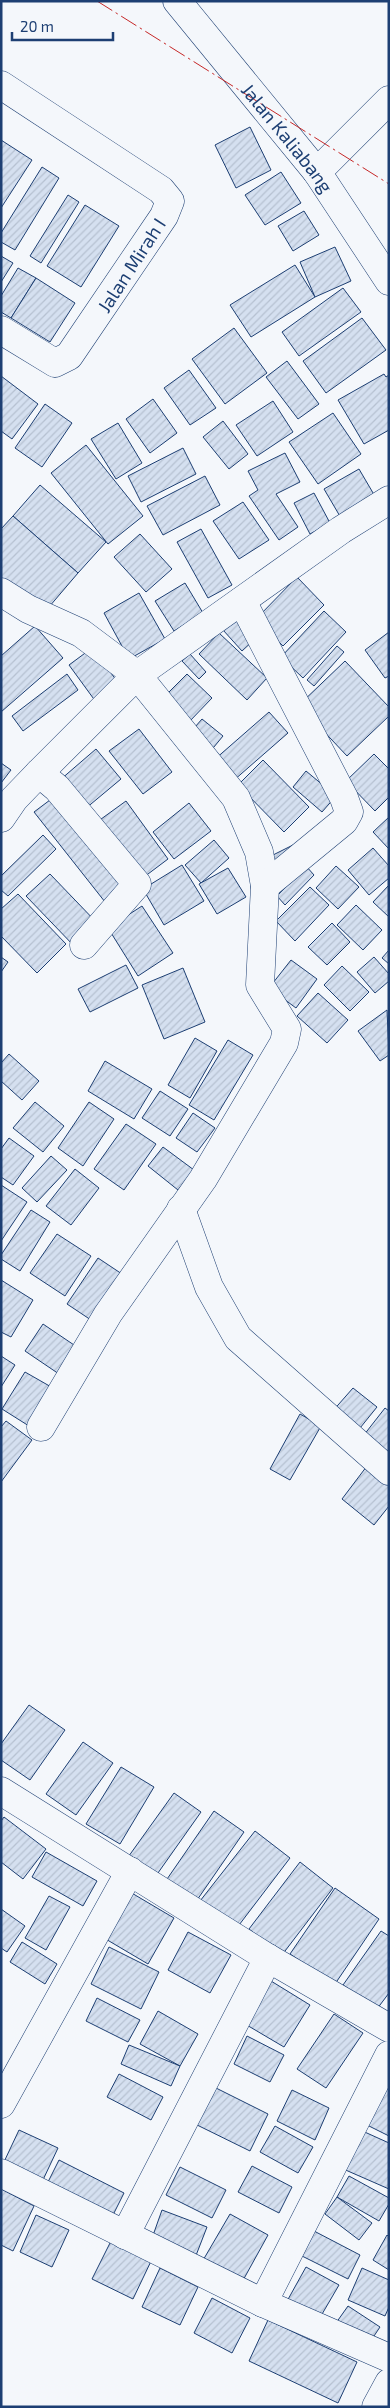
<svg xmlns="http://www.w3.org/2000/svg" width="390" height="2408" font-family="'Exo 2',sans-serif">
  <defs>
    <pattern id="building-hatch" width="6" height="6" patternUnits="userSpaceOnUse" patternTransform="scale(1.25)"><rect width="6" height="6" fill="#d5e0f0"/><path d="M-1 1l2-2M0 6l6-6M5 7l2-2" fill="none" stroke="#b6c1d1"/></pattern>
  </defs>
  <rect width="100%" height="100%" fill="#f4f7fb"/>
  <g fill="url(#building-hatch)" stroke="#1d3f73">
    <path d="M 250,127 L 271,170 L 236,188 L 215,145 Z"/>
    <path d="M 1,140 L 32,160 L 1,208 Z"/>
    <path d="M 42,167 L 59,178 L 15,250 L 1,242 L 1,233 Z"/>
    <path d="M 281,172 L 301,203 L 265,225 L 245,195 Z"/>
    <path d="M 68,195 L 79,202 L 41,263 L 30,256 Z"/>
    <path d="M 85,205 L 119,226 L 81,287 L 47,266 Z"/>
    <path d="M 304,211 L 319,235 L 293,251 L 278,226 Z"/>
    <path d="M 335,247 L 351,281 L 315,297 L 300,262 Z"/>
    <path d="M 1,256 L 13,263 L 1,282 Z"/>
    <path d="M 295,265 L 315,297 L 251,337 L 230,305 Z"/>
    <path d="M 18,268 L 36,278 L 11,318 L 1,312 L 1,296 Z"/>
    <path d="M 36,278 L 75,303 L 50,342 L 11,318 Z"/>
    <path d="M 343,288 L 361,312 L 299,356 L 282,332 Z"/>
    <path d="M 362,318 L 386,350 L 326,393 L 303,361 Z"/>
    <path d="M 234,328 L 267,373 L 225,404 L 192,359 Z"/>
    <path d="M 287,361 L 319,404 L 298,419 L 266,377 Z"/>
    <path d="M 189,370 L 216,408 L 190,425 L 164,388 Z"/>
    <path d="M 384,374 L 386,377 L 389,375 L 389,430 L 364,444 L 338,400 Z"/>
    <path d="M 1,376 L 38,404 L 12,439 L 1,431 Z"/>
    <path d="M 153,399 L 177,433 L 150,453 L 126,419 Z"/>
    <path d="M 273,401 L 293,432 L 257,456 L 236,425 Z"/>
    <path d="M 45,404 L 72,423 L 42,467 L 15,448 Z"/>
    <path d="M 333,413 L 361,454 L 318,484 L 289,442 Z"/>
    <path d="M 223,421 L 248,454 L 229,469 L 203,437 Z"/>
    <path d="M 118,423 L 142,463 L 116,479 L 91,439 Z"/>
    <path d="M 86,445 L 143,516 L 108,544 L 51,473 Z"/>
    <path d="M 183,448 L 196,474 L 141,502 L 128,476 Z"/>
    <path d="M 285,453 L 300,482 L 276,494 L 298,527 L 279,540 L 249,496 L 258,490 L 248,471 Z"/>
    <path d="M 359,469 L 376,498 L 341,518 L 324,489 Z"/>
    <path d="M 205,476 L 220,505 L 163,535 L 147,506 Z"/>
    <path d="M 40,485 L 106,542 L 78,573 L 13,516 Z"/>
    <path d="M 314,493 L 330,523 L 310,534 L 294,503 Z"/>
    <path d="M 243,502 L 269,540 L 239,559 L 213,521 Z"/>
    <path d="M 13,516 L 78,573 L 43,614 L 1,578 L 1,529 Z"/>
    <path d="M 201,529 L 232,585 L 208,598 L 177,542 Z"/>
    <path d="M 140,534 L 172,569 L 146,592 L 114,557 Z"/>
    <path d="M 297,577 L 324,605 L 283,646 L 256,619 Z"/>
    <path d="M 185,583 L 203,613 L 174,631 L 155,601 Z"/>
    <path d="M 139,593 L 165,639 L 129,659 L 104,613 Z"/>
    <path d="M 324,611 L 346,632 L 303,678 L 281,657 Z"/>
    <path d="M 235,618 L 255,639 L 242,651 L 223,630 Z"/>
    <path d="M 35,626 L 63,658 L 1,712 L 1,656 Z"/>
    <path d="M 389,632 L 389,676 L 385,678 L 365,650 Z"/>
    <path d="M 219,633 L 267,678 L 247,700 L 199,654 Z"/>
    <path d="M 337,646 L 344,652 L 314,686 L 307,680 Z"/>
    <path d="M 92,648 L 120,685 L 96,702 L 69,665 Z"/>
    <path d="M 190,654 L 206,672 L 199,679 L 182,661 Z"/>
    <path d="M 345,661 L 389,707 L 389,716 L 347,756 L 299,705 Z"/>
    <path d="M 67,674 L 78,690 L 23,731 L 12,716 Z"/>
    <path d="M 187,674 L 212,698 L 188,723 L 163,698 Z"/>
    <path d="M 269,712 L 288,733 L 233,781 L 214,760 Z"/>
    <path d="M 202,719 L 223,736 L 209,753 L 188,735 Z"/>
    <path d="M 139,729 L 172,772 L 143,794 L 109,751 Z"/>
    <path d="M 96,749 L 121,779 L 85,809 L 60,780 Z"/>
    <path d="M 374,754 L 389,769 L 389,797 L 375,811 L 346,781 Z"/>
    <path d="M 263,760 L 309,807 L 284,832 L 238,785 Z"/>
    <path d="M 1,763 L 11,770 L 1,783 Z"/>
    <path d="M 306,771 L 336,796 L 322,812 L 293,787 Z"/>
    <path d="M 58,794 L 133,888 L 109,907 L 34,812 Z"/>
    <path d="M 126,801 L 168,859 L 140,880 L 97,822 Z"/>
    <path d="M 189,803 L 211,831 L 174,859 L 153,832 Z"/>
    <path d="M 389,817 L 389,849 L 373,832 Z"/>
    <path d="M 43,835 L 56,849 L 8,896 L 1,890 L 1,876 Z"/>
    <path d="M 214,840 L 229,858 L 201,883 L 185,865 Z"/>
    <path d="M 295,844 L 272,868 L 267,858 Z"/>
    <path d="M 373,848 L 389,866 L 389,878 L 369,895 L 348,870 Z"/>
    <path d="M 182,865 L 204,901 L 164,925 L 143,889 Z"/>
    <path d="M 306,866 L 314,875 L 285,905 L 277,896 Z"/>
    <path d="M 336,866 L 359,887 L 338,909 L 316,888 Z"/>
    <path d="M 228,868 L 246,897 L 217,914 L 199,884 Z"/>
    <path d="M 50,874 L 99,925 L 76,948 L 26,896 Z"/>
    <path d="M 389,885 L 389,917 L 373,902 Z"/>
    <path d="M 310,887 L 329,905 L 295,941 L 276,921 Z"/>
    <path d="M 18,894 L 66,944 L 37,973 L 1,936 L 1,909 Z"/>
    <path d="M 356,905 L 382,930 L 363,950 L 337,925 Z"/>
    <path d="M 142,906 L 173,953 L 138,976 L 108,928 Z"/>
    <path d="M 332,923 L 350,942 L 327,965 L 308,947 Z"/>
    <path d="M 389,950 L 389,964 L 382,958 Z"/>
    <path d="M 1,957 L 8,962 L 1,972 Z"/>
    <path d="M 374,957 L 389,974 L 389,981 L 375,993 L 357,972 Z"/>
    <path d="M 291,960 L 317,979 L 296,1008 L 269,988 Z"/>
    <path d="M 126,965 L 138,988 L 90,1012 L 78,989 Z"/>
    <path d="M 342,966 L 369,992 L 350,1011 L 324,985 Z"/>
    <path d="M 183,968 L 205,1022 L 164,1039 L 142,985 Z"/>
    <path d="M 318,993 L 348,1020 L 327,1043 L 297,1016 Z"/>
    <path d="M 387,1010 L 389,1055 L 380,1061 L 358,1031 Z"/>
    <path d="M 195,1038 L 217,1051 L 190,1098 L 168,1085 Z"/>
    <path d="M 228,1040 L 253,1055 L 214,1120 L 189,1105 Z"/>
    <path d="M 9,1054 L 39,1081 L 22,1100 L 1,1081 L 1,1063 Z"/>
    <path d="M 105,1061 L 152,1089 L 134,1119 L 88,1091 Z"/>
    <path d="M 160,1091 L 188,1109 L 170,1136 L 142,1118 Z"/>
    <path d="M 35,1102 L 64,1126 L 43,1152 L 13,1128 Z"/>
    <path d="M 89,1102 L 114,1119 L 83,1166 L 58,1148 Z"/>
    <path d="M 193,1113 L 215,1128 L 197,1152 L 176,1138 Z"/>
    <path d="M 126,1124 L 156,1144 L 124,1190 L 94,1169 Z"/>
    <path d="M 9,1138 L 34,1156 L 13,1185 L 1,1177 L 1,1149 Z"/>
    <path d="M 163,1147 L 194,1170 L 178,1190 L 148,1166 Z"/>
    <path d="M 51,1156 L 67,1170 L 37,1202 L 22,1188 Z"/>
    <path d="M 75,1169 L 99,1188 L 71,1225 L 46,1206 Z"/>
    <path d="M 1,1185 L 27,1202 L 1,1241 Z"/>
    <path d="M 31,1210 L 50,1222 L 20,1271 L 1,1259 L 1,1255 Z"/>
    <path d="M 57,1234 L 91,1256 L 65,1296 L 30,1273 Z"/>
    <path d="M 98,1258 L 122,1274 L 91,1320 L 67,1304 Z"/>
    <path d="M 1,1280 L 33,1300 L 11,1337 L 1,1332 Z"/>
    <path d="M 43,1324 L 77,1347 L 59,1374 L 25,1351 Z"/>
    <path d="M 1,1356 L 15,1365 L 1,1387 Z"/>
    <path d="M 25,1372 L 53,1388 L 29,1426 L 2,1409 Z"/>
    <path d="M 353,1388 L 377,1407 L 356,1433 L 331,1413 Z"/>
    <path d="M 385,1408 L 389,1411 L 389,1461 L 360,1440 Z"/>
    <path d="M 300,1414 L 321,1426 L 290,1480 L 270,1469 Z"/>
    <path d="M 6,1421 L 32,1440 L 1,1482 L 1,1427 Z"/>
    <path d="M 370,1462 L 389,1476 L 389,1506 L 374,1525 L 342,1499 Z"/>
    <path d="M 29,1705 L 65,1730 L 30,1780 L 1,1760 L 1,1744 Z"/>
    <path d="M 83,1742 L 113,1763 L 76,1815 L 46,1794 Z"/>
    <path d="M 121,1767 L 154,1787 L 120,1844 L 86,1824 Z"/>
    <path d="M 174,1793 L 201,1812 L 153,1880 L 126,1860 Z"/>
    <path d="M 214,1811 L 244,1832 L 195,1903 L 165,1882 Z"/>
    <path d="M 4,1817 L 46,1849 L 23,1879 L 1,1862 L 1,1821 Z"/>
    <path d="M 255,1831 L 290,1858 L 236,1929 L 200,1901 Z"/>
    <path d="M 46,1852 L 97,1881 L 83,1906 L 32,1877 Z"/>
    <path d="M 300,1862 L 333,1888 L 282,1955 L 249,1929 Z"/>
    <path d="M 335,1888 L 379,1919 L 335,1984 L 290,1954 Z"/>
    <path d="M 130,1892 L 174,1918 L 148,1964 L 104,1938 Z"/>
    <path d="M 49,1896 L 70,1907 L 46,1950 L 25,1938 Z"/>
    <path d="M 1,1909 L 25,1926 L 7,1952 L 1,1948 Z"/>
    <path d="M 381,1931 L 389,1936 L 389,1993 L 377,2009 L 343,1985 Z"/>
    <path d="M 188,1932 L 231,1955 L 210,1993 L 168,1970 Z"/>
    <path d="M 22,1942 L 57,1964 L 45,1984 L 10,1962 Z"/>
    <path d="M 109,1947 L 159,1972 L 141,2009 L 91,1984 Z"/>
    <path d="M 271,1981 L 310,2005 L 284,2047 L 245,2024 Z"/>
    <path d="M 97,1998 L 140,2020 L 128,2042 L 86,2021 Z"/>
    <path d="M 158,2011 L 198,2034 L 180,2066 L 140,2044 Z"/>
    <path d="M 334,2014 L 363,2033 L 326,2088 L 297,2069 Z"/>
    <path d="M 247,2036 L 284,2055 L 270,2082 L 234,2064 Z"/>
    <path d="M 129,2045 L 180,2066 L 171,2086 L 121,2064 Z"/>
    <path d="M 119,2074 L 163,2097 L 151,2120 L 107,2097 Z"/>
    <path d="M 389,2085 L 389,2136 L 367,2125 Z"/>
    <path d="M 212,2086 L 268,2114 L 250,2151 L 193,2123 Z"/>
    <path d="M 292,2090 L 329,2108 L 315,2140 L 277,2121 Z"/>
    <path d="M 275,2126 L 313,2147 L 298,2173 L 260,2152 Z"/>
    <path d="M 358,2129 L 389,2143 L 389,2189 L 341,2168 Z"/>
    <path d="M 19,2130 L 58,2148 L 42,2182 L 3,2164 Z"/>
    <path d="M 59,2160 L 124,2193 L 112,2217 L 47,2184 Z"/>
    <path d="M 252,2166 L 292,2187 L 279,2213 L 238,2192 Z"/>
    <path d="M 180,2167 L 226,2190 L 212,2218 L 166,2195 Z"/>
    <path d="M 349,2176 L 389,2198 L 389,2204 L 379,2221 L 337,2197 Z"/>
    <path d="M 1,2189 L 34,2206 L 13,2251 L 1,2245 Z"/>
    <path d="M 337,2197 L 372,2223 L 359,2240 L 325,2214 Z"/>
    <path d="M 162,2210 L 207,2227 L 195,2258 L 151,2241 Z"/>
    <path d="M 230,2214 L 268,2235 L 241,2284 L 202,2262 Z"/>
    <path d="M 36,2215 L 69,2230 L 52,2267 L 20,2252 Z"/>
    <path d="M 314,2231 L 360,2255 L 348,2279 L 302,2256 Z"/>
    <path d="M 387,2235 L 389,2237 L 389,2270 L 373,2260 Z"/>
    <path d="M 113,2237 L 153,2257 L 133,2299 L 92,2279 Z"/>
    <path d="M 306,2267 L 339,2285 L 318,2321 L 286,2303 Z"/>
    <path d="M 160,2268 L 198,2287 L 180,2325 L 142,2307 Z"/>
    <path d="M 362,2268 L 389,2280 L 389,2307 L 385,2316 L 348,2300 Z"/>
    <path d="M 212,2298 L 250,2318 L 232,2353 L 194,2333 Z"/>
    <path d="M 348,2306 L 380,2327 L 368,2345 L 336,2323 Z"/>
    <path d="M 268,2320 L 357,2362 L 338,2403 L 249,2361 Z"/>
  </g>
  <g fill="none" stroke-linecap="round" stroke-linejoin="round">
    <defs>
      <g id="street">
        <path d="M 1,85 L 161,190 L 170,201 L 164,216 L 69,356 L 55,363 L 1,330"/>
        <path d="M 1,592 L 28,609 L 81,633 L 137,675 L 236,798 L 259,852 L 265,886 L 260,985 L 287,1029 L 284,1043 L 203,1179 L 108,1314 L 41,1427"/>
        <path d="M 242,601 L 344,798 L 349,812 L 344,821 L 265,886"/>
        <path d="M 39,773 L 57,788 L 137,884 L 84,945"/>
        <path d="M 1,818 L 14,799 L 39,773 L 137,675 L 341,530 L 389,500"/>
        <path d="M 181,1209 L 209,1287 L 238,1338 L 389,1471"/>
        <path d="M 1,1791 L 268,1958 L 389,2028"/>
        <path d="M 1,2104 L 130,1871"/>
        <path d="M 1,2173 L 263,2303 L 389,2358"/>
        <path d="M 125,2235 L 268,1958"/>
        <path d="M 263,2303 L 389,2055"/>
        <path d="M 376,2407 L 389,2383"/>
      </g>
      <path id="secondary" d="M 317,172 L 389,100"/>
      <g id="primary">
        <path id="s1" d="M 177,1 L 317,172 L 389,281"/>
      </g>
    </defs>
    <use href="#street" stroke="#1d3f73" stroke-width="29"/>
    <use href="#secondary" stroke="#1d3f73" stroke-width="29"/>
    <use href="#primary" stroke="#1d3f73" stroke-width="29"/>
    <use href="#street" stroke="#f4f7fb" stroke-width="28"/>
    <use href="#secondary" stroke="#f4f7fb" stroke-width="28"/>
    <use href="#primary" stroke="#f4f7fb" stroke-width="28"/>
    <path stroke="#c62828" stroke-width="1" stroke-dasharray="18 4 2.5 4" stroke-linecap="butt" d="M 97,1 L 389,184"/>
  </g>
  <g text-anchor="middle" dominant-baseline="central" stroke-width="4" stroke-linejoin="round" paint-order="stroke">
    <g font-size="19" fill="#1d3f73" stroke="#f4f7fb">
      <text stroke="none"><textPath href="#s1" startOffset="176">Jalan Kaliabang</textPath></text>
      <text transform="translate(131 265) rotate(-57)">Jalan Mirah I</text>
    </g>
  </g>
  <rect width="390" height="2408" fill="none" stroke="#1d3f73" stroke-width="5"/>
  <path d="M12 32v8h101v-8" fill="none" stroke="#1d3f73" stroke-width="2.5"/>
  <text x="20" y="32" font-size="15" fill="#1d3f73" stroke="#f4f7fb" stroke-width="4" paint-order="stroke">20 m</text>
</svg>
